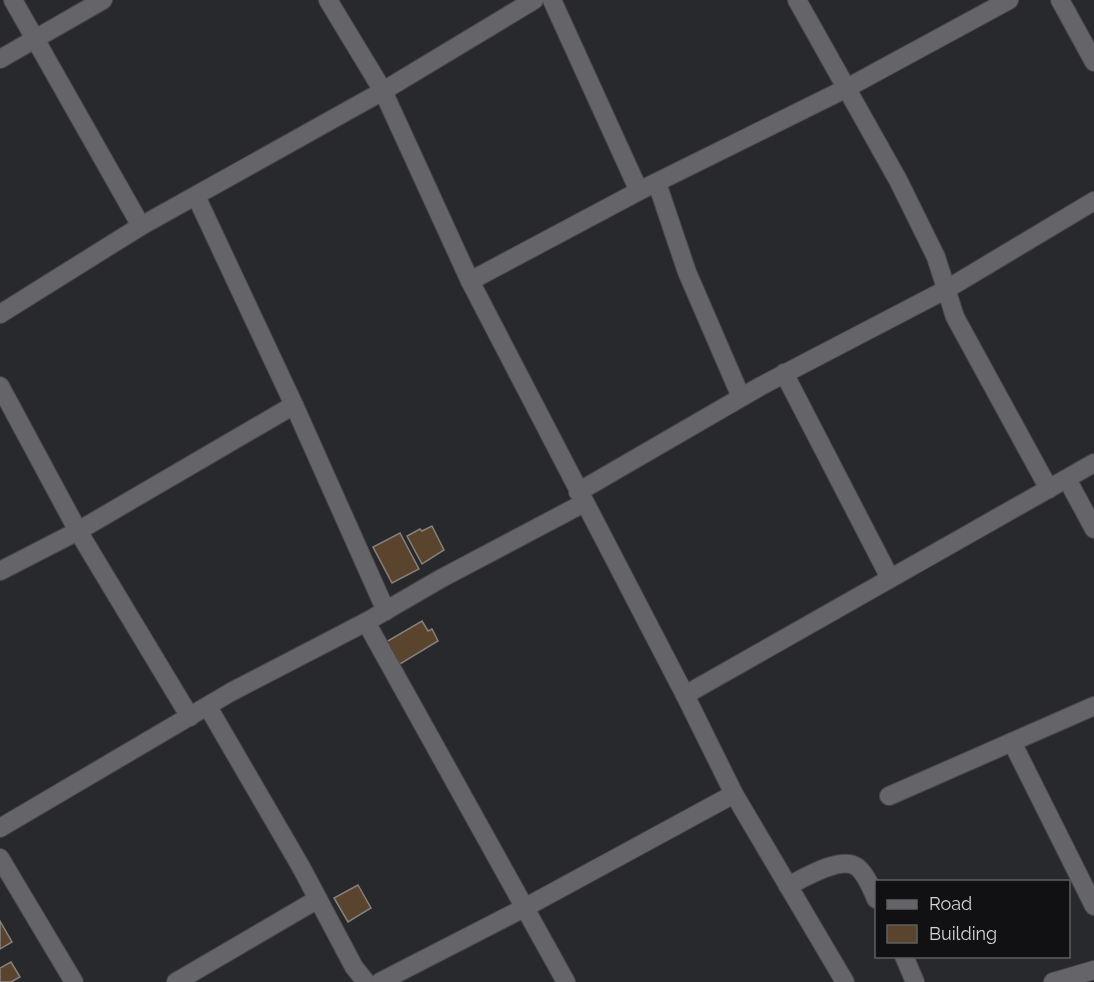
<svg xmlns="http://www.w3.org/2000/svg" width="1094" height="982" font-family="Raleway,sans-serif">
  <rect width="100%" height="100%" fill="#28292d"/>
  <g fill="#5b442d" stroke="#85817d" stroke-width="1.5">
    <path d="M 432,526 L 444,550 L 422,564 L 407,536 L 420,529 L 422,531 Z"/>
    <path d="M 400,533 L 419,569 L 392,583 L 373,547 Z"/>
    <path d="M 422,621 L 428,631 L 432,629 L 438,641 L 400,664 L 386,642 Z"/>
    <path d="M 358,885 L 371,908 L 348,922 L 334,898 Z"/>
    <path d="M 0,921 L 12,942 L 0,949 Z"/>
    <path d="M 11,962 L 20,977 L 11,982 L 0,982 L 0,968 Z"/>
  </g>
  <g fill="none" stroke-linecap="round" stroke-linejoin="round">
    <defs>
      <g id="minor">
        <path d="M 13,0 L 141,226"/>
        <path d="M 328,0 L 383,91 L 470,281 L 685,695 L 734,794 L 845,982"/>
        <path d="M 552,0 L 639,191"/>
        <path d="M 797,0 L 898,180 L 936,257 L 955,317 L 1049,489"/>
        <path d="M 1060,0 L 1094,62"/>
        <path d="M 0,59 L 103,0"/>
        <path d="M 657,183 L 687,272 L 741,397"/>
        <path d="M 196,196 L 294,405 L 386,611"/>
        <path d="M 470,281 L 639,191 L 845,89 L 1009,0"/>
        <path d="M 0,314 L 141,226 L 383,91 L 534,0"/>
        <path d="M 784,373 L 890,578"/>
        <path d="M 0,386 L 78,531 L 190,717"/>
        <path d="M 1067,479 L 1094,529"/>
        <path d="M 578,492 L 761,386 L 947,289 L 1094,201"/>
        <path d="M 0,571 L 78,531 L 294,405"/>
        <path d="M 366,622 L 566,982"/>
        <path d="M 685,695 L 1094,463"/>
        <path d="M 208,707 L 301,867 L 354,967 L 366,982"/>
        <path d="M 1012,742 L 1094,906"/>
        <path d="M 889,796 L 1094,706"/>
        <path d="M 0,828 L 231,692 L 366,622 L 442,578 L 584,503"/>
        <path d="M 0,858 L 74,982"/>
        <path d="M 788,886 C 804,878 841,855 857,867 C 866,874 872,889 876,899"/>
        <path d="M 904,956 L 915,982"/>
        <path d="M 176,982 L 318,899"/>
        <path d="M 380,982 L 526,907 L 734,794"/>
        <path d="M 1053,982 L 1094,970"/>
      </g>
    </defs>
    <use href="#minor" stroke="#47474b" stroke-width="20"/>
    <use href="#minor" stroke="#646469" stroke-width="18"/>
  </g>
  <rect x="875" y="880" width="195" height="78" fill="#111113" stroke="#5f5f61" stroke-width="1.5"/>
  <rect x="887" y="900" width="30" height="9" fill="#646469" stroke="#5f5f61" stroke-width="1.5"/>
  <text x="929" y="910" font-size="18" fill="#d3d3d6">Road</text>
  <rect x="887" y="925" width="30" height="18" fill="#5b442d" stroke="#5f5f61" stroke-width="1.5"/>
  <text x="929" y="940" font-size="18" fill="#d3d3d6">Building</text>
</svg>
